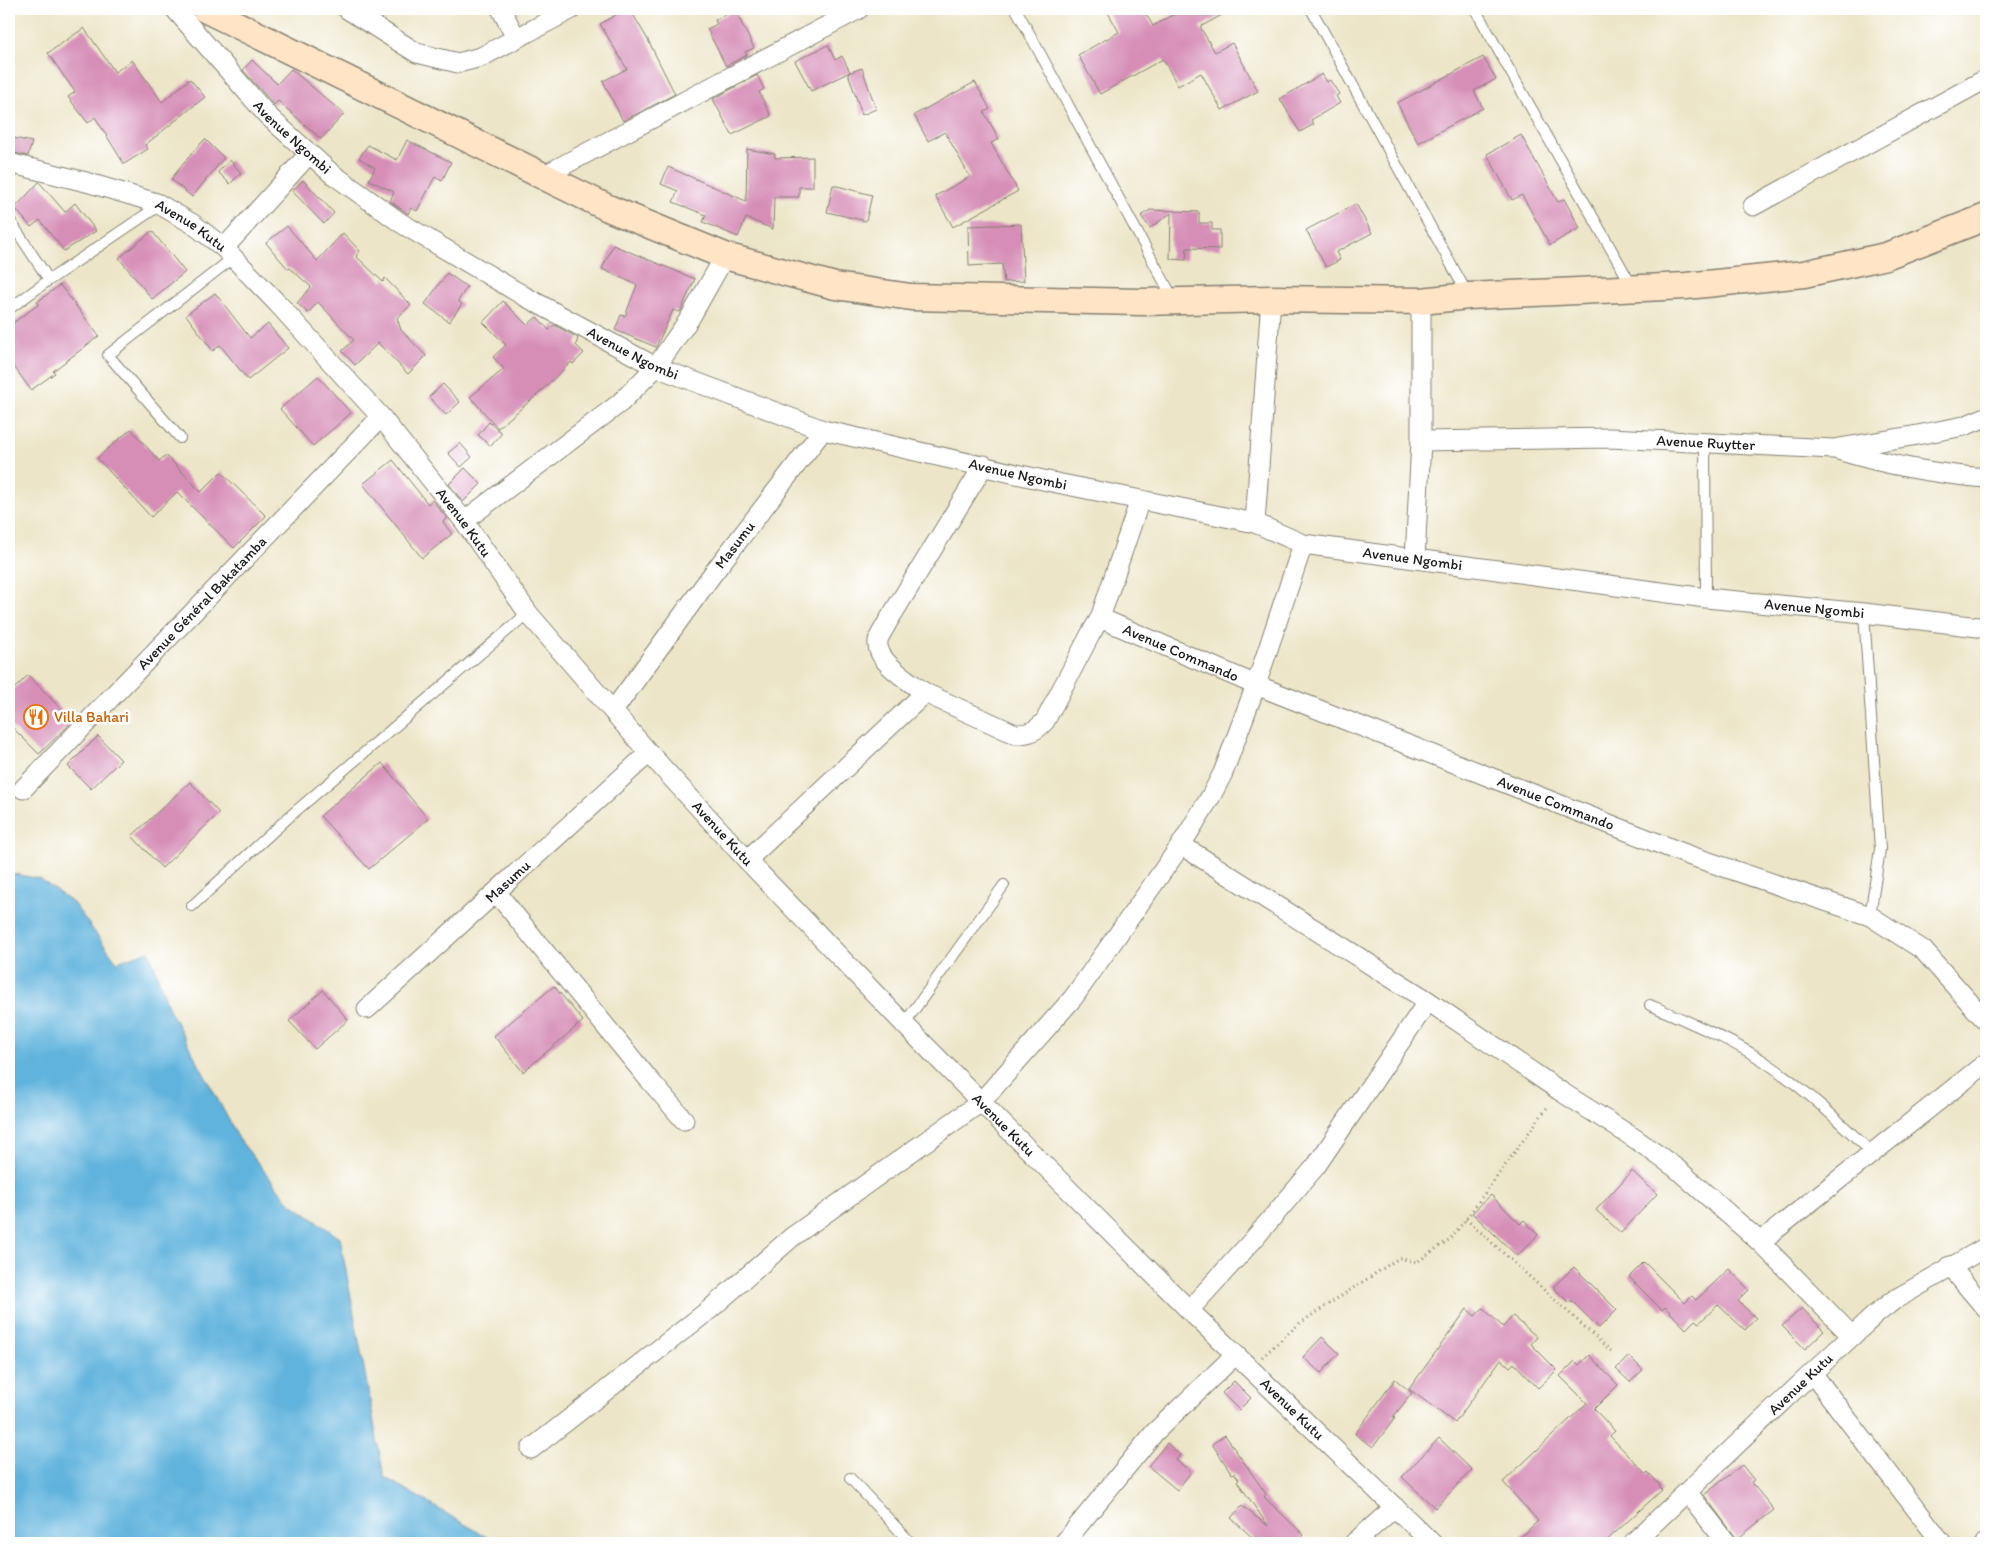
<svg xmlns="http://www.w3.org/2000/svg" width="1995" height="1552" font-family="Itim,sans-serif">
  <rect width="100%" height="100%" fill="#fff"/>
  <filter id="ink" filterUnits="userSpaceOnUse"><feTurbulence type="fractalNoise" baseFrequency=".02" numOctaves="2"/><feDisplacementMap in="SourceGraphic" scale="10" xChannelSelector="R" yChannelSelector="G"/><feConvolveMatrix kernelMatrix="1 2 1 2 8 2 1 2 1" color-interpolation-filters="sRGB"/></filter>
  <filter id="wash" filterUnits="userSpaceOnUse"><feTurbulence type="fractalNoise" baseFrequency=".0096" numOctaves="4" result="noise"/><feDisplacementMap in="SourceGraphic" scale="20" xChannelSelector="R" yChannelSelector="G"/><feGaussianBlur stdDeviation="1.12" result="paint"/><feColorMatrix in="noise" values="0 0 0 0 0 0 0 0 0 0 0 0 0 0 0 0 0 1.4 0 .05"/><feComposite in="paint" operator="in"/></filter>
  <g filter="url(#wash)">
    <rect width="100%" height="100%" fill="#ece5c7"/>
    <path fill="#61b3dd" stroke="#3e687c" d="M 9,873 L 40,879 L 73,903 L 117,962 L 149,951 L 169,1009 L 239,1139 L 288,1201 L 340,1238 L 384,1477 L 497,1543 L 9,1543 Z"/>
    <g id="blocks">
      <g fill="#d68eb7">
        <path d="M 626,9 L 630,9 L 648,40 L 675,94 L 623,121 L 603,81 L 627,69 L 600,24 Z"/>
        <path d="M 1106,9 L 1143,9 L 1153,26 L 1183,9 L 1233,9 L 1200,27 L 1215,52 L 1232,43 L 1258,91 L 1222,110 L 1201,73 L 1178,86 L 1163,59 L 1100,94 L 1078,55 L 1119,32 Z"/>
        <path d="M 735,10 L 754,48 L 745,52 L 747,55 L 726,66 L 707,29 L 717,24 L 715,20 Z"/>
        <path d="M 84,28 L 115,72 L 132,60 L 162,102 L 190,79 L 205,97 L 145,145 L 148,149 L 124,164 L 95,117 L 88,123 L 68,97 L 75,92 L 48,53 Z"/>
        <path d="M 828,45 L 835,60 L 842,56 L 850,72 L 811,91 L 795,61 Z"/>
        <path d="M 1483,57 L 1496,79 L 1474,91 L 1483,108 L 1418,143 L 1397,103 Z"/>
        <path d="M 252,60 L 277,84 L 291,69 L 344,114 L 321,139 L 278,101 L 274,105 L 243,70 Z"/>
        <path d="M 862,68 L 876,109 L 862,115 L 848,73 Z"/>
        <path d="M 1322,74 L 1327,82 L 1330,80 L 1339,94 L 1336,96 L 1340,103 L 1311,120 L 1314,124 L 1300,132 L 1280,99 Z"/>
        <path d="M 757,75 L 764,89 L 759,92 L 771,116 L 732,135 L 713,99 Z"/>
        <path d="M 975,82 L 990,109 L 984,112 L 999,139 L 991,143 L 1018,191 L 953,227 L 935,196 L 970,177 L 945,132 L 928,141 L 914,115 Z"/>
        <path d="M 1521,135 L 1558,202 L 1564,199 L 1580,228 L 1550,245 L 1522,195 L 1512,200 L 1487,154 Z"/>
        <path d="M 14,138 L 32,142 L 28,156 L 11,152 Z"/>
        <path d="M 205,139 L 224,158 L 192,197 L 171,179 L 193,152 Z"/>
        <path d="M 407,140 L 451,162 L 442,181 L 435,177 L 417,211 L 411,208 L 408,214 L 390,201 L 394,192 L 369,180 L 375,168 L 359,158 L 368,145 L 397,160 Z"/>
        <path d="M 747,149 L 775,154 L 775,158 L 813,157 L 813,187 L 799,187 L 799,197 L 774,197 L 773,229 L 746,218 L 738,237 L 703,222 L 706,215 L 673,202 L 678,191 L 661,184 L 668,167 L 746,201 Z"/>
        <path d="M 230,160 L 241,173 L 230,184 L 218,172 Z"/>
        <path d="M 303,180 L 334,213 L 324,224 L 292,191 Z"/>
        <path d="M 39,182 L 65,212 L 75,203 L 96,231 L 64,251 L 40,220 L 31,227 L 15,208 Z"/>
        <path d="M 833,185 L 872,195 L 866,221 L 827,212 Z"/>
        <path d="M 1356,204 L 1372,233 L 1336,252 L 1340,260 L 1326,267 L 1306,230 Z"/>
        <path d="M 1150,210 L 1199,212 L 1199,223 L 1212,223 L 1212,230 L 1220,230 L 1220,249 L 1187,248 L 1186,260 L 1170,259 L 1171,213 L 1150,228 L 1141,216 Z"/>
        <path d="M 1021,224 L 1024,281 L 1004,282 L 1002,264 L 969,266 L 968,226 Z"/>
        <path d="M 287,226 L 317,261 L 343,233 L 360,251 L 356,256 L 383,282 L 385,278 L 411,305 L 397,318 L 401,330 L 426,356 L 408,374 L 378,343 L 355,365 L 342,351 L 354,340 L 318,302 L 308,313 L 297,303 L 311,287 L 290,268 L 288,269 L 266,243 Z"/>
        <path d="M 152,231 L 185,272 L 152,299 L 119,258 Z"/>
        <path d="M 613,245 L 695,279 L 680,312 L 673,310 L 656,347 L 615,330 L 621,315 L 625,316 L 637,285 L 602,269 Z"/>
        <path d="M 447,273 L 467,287 L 458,301 L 462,304 L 449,322 L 425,304 Z"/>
        <path d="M 60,285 L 99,336 L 53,371 L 55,373 L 31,390 L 9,360 L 9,326 L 39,304 L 37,302 Z"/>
        <path d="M 215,293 L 250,338 L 268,324 L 288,348 L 248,380 L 220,345 L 213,351 L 186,315 Z"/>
        <path d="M 503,301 L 527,325 L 537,317 L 549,330 L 554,325 L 578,338 L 576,345 L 584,353 L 573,364 L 571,362 L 536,396 L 498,428 L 470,397 L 504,369 L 493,357 L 506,345 L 483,322 Z"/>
        <path d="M 318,376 L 351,413 L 313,446 L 280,409 Z"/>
        <path d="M 443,384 L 460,402 L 446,415 L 429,397 Z"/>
        <path d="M 489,422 L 502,433 L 491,446 L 478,435 Z"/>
        <path d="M 131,429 L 159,461 L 166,455 L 201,492 L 221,472 L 266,516 L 234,548 L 177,492 L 151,517 L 97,458 Z"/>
        <path d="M 460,443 L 472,457 L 461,467 L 448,453 Z"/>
        <path d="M 393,460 L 428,504 L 432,500 L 447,518 L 443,522 L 452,534 L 422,558 L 363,484 Z"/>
        <path d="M 465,468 L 481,484 L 463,502 L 449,484 Z"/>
        <path d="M 28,675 L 73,721 L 39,754 L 9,724 L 9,694 Z"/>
        <path d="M 98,736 L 121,760 L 91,789 L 68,766 Z"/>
        <path d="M 382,763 L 428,819 L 369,869 L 320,816 Z"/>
        <path d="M 190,782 L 219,813 L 162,868 L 132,836 Z"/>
        <path d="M 554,986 L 583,1021 L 523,1072 L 494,1036 Z"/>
        <path d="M 323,990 L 348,1020 L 315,1049 L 289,1021 Z"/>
        <path d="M 1632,1171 L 1657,1194 L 1621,1233 L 1596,1210 Z"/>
        <path d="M 1491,1195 L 1520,1224 L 1524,1220 L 1538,1235 L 1517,1256 L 1472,1213 Z"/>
        <path d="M 1644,1262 L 1685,1303 L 1692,1296 L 1696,1300 L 1729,1269 L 1749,1290 L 1738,1301 L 1756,1318 L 1745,1330 L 1718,1305 L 1699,1323 L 1695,1320 L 1686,1329 L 1665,1307 L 1662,1310 L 1629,1277 Z"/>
        <path d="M 1574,1267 L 1617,1310 L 1599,1328 L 1571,1300 L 1569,1303 L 1553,1287 Z"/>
        <path d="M 1483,1308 L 1503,1327 L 1513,1316 L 1537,1337 L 1531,1344 L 1557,1370 L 1538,1388 L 1514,1363 L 1510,1367 L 1501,1359 L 1455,1423 L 1409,1389 L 1467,1309 L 1475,1316 Z"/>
        <path d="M 1802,1308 L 1824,1331 L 1805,1349 L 1782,1326 Z"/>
        <path d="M 1322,1337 L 1339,1353 L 1321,1373 L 1303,1357 Z"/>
        <path d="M 1589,1355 L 1618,1385 L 1594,1409 L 1615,1431 L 1610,1436 L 1646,1474 L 1648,1472 L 1660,1485 L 1659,1486 L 1662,1490 L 1604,1543 L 1514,1543 L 1538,1521 L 1503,1482 L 1587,1403 L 1560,1376 L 1575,1361 L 1579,1365 Z"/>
        <path d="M 1629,1356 L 1643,1370 L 1630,1382 L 1616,1369 Z"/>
        <path d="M 1395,1379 L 1412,1393 L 1393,1417 L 1395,1418 L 1373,1447 L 1355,1434 Z"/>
        <path d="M 1234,1381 L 1251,1398 L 1239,1410 L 1222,1393 Z"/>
        <path d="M 1225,1435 L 1266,1494 L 1264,1497 L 1304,1535 L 1296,1543 L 1250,1543 L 1254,1539 L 1231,1518 L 1242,1506 L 1268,1526 L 1237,1481 L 1239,1479 L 1234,1473 L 1232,1474 L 1212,1444 Z"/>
        <path d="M 1439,1438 L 1472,1470 L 1435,1508 L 1402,1477 Z"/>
        <path d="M 1167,1443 L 1180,1455 L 1176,1460 L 1191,1472 L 1177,1490 L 1148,1466 Z"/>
        <path d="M 1742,1465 L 1754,1480 L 1751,1482 L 1774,1510 L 1737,1539 L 1704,1495 Z"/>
      </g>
    </g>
  </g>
  <g filter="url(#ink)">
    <use href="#blocks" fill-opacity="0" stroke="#848072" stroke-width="1"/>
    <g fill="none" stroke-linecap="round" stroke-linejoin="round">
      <defs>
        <g id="lane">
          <path d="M 1016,9 L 1174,300"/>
          <path d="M 1311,9 L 1468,295"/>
          <path d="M 1475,9 L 1632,286"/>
          <path d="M 9,219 L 49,280 L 9,309"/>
          <path d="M 49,280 L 160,205"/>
          <path d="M 180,438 L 108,355 L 233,258"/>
          <path d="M 1705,443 L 1706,598"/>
          <path d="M 1864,613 L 1880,849 L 1870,916"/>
          <path d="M 192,906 L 290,816 L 528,613"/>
          <path d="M 1650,1005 C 1687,1021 1725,1037 1759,1058 C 1801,1085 1837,1119 1873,1154"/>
          <path d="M 904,1024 L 1004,885"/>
          <path d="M 850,1478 L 911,1543"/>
        </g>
        <g id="street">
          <path id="s1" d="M 175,9 L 268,116 L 331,173 L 401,223 L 524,296 L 656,367 L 823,430 L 1052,482 L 1255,523 L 1303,544 L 1706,598 L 1864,613 L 1986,628"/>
          <path d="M 347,9 L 417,53 L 458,63 L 481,57 L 572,9"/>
          <path d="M 501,9 L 516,38"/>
          <path id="s2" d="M 9,163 L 86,182 L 157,203 L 193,224 L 224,248 L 279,305 L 381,417 L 464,521 L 528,613 L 649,753 L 747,860 L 904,1024 L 981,1102 L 1189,1310 L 1432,1543"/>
          <path d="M 543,176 L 859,9"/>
          <path d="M 1753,206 L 1986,79"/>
          <path d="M 224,248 L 309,154"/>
          <path id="s3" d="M 1421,441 L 1610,438 L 1833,449 L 1912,436 L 1964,426 L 1986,417"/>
          <path d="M 1838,450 C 1886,465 1936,474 1986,478"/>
          <path d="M 464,521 L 620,403 L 656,367 L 690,318 L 725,256"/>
          <path d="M 1255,523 L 1271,299"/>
          <path d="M 1415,559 L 1421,441 L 1421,301"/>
          <path id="s4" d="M 1100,618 L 1256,685 L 1688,855 L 1870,916 L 1923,950 L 1986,1021"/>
          <path d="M 925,693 C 911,682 875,662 878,641 C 879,635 885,628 887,623 L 984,465"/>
          <path id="s5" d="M 613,711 L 714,572 L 823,430"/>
          <path id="s6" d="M 23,789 L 381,417"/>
          <path d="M 1181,845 L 1428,1001 L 1560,1091 L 1634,1138 L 1676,1168 L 1760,1242 L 1852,1336"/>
          <path d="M 747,860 L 925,693 L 1015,734 C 1029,734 1035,732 1045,721 L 1090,635 L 1100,618 L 1140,500"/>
          <path d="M 496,892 L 646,1076 L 684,1120"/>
          <path id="s7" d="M 367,1009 L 649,753"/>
          <path d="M 1760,1242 L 1986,1063"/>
          <path d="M 1950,1266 L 1986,1309"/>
          <path d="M 1189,1310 L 1253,1240 L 1316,1166 L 1428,1001"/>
          <path d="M 1812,1373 L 1942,1543"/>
          <path d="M 531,1449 L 709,1310 L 792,1237 L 981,1102 L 1073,998 L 1181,845 L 1211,796 L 1223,773 L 1256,685 L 1303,544"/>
          <path d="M 1688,1493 L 1727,1543"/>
          <path d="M 1064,1543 L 1154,1433 L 1235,1355"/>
          <path d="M 1354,1543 L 1395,1507"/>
          <path id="s8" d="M 1633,1543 L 1812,1373 L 1875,1315 L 1894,1300 L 1986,1247"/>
          <path d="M 1985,1543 L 1986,1543"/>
        </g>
        <path id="secondary" d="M 205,9 L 543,176 L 608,208 L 725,256 L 835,286 L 911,297 L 1141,302 L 1271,299 L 1421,301 L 1468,296 L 1686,286 L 1804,274 L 1886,256 L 1986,217"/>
      </defs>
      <use href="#lane" stroke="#848072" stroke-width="12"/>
      <use href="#street" stroke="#848072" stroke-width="21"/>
      <use href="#secondary" stroke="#848072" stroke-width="29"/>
      <g stroke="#848072" stroke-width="3" stroke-dasharray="1 4" stroke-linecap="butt">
        <path d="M 1466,1219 L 1611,1351"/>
        <path d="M 1262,1357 L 1300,1323 L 1399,1258 L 1417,1262 L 1450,1239 L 1466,1219 L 1549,1105"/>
      </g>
      <use href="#lane" stroke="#fff" stroke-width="10"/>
      <use href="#street" stroke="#fff" stroke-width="19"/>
      <use href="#secondary" stroke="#ffe4c6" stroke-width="26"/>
    </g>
  </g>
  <defs>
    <symbol id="restaurant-ring" viewBox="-11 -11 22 22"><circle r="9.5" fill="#fff" stroke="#e8710a" stroke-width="1.5"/><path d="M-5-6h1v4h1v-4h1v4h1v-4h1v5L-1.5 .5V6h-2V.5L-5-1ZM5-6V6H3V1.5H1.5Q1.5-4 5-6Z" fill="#e8710a"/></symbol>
  </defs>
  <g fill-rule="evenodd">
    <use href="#restaurant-ring" x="22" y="703" width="28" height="28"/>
  </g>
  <g text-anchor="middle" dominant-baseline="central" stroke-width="5" stroke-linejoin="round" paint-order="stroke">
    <g font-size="15" fill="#1c1c1c" stroke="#fff">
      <text stroke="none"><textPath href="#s1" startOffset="174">Avenue Ngombi</textPath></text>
      <text stroke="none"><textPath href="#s2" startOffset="194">Avenue Kutu</textPath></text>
      <text stroke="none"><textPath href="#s1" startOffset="579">Avenue Ngombi</textPath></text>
      <text stroke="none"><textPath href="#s3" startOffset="285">Avenue Ruytter</textPath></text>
      <text stroke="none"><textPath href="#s1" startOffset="984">Avenue Ngombi</textPath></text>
      <text stroke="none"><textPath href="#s2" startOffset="599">Avenue Kutu</textPath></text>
      <text stroke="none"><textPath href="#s5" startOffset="206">Masumu</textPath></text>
      <text stroke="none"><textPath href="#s1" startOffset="1389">Avenue Ngombi</textPath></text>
      <text stroke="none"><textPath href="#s6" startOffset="258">Avenue Général Bakatamba</textPath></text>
      <text stroke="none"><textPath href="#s1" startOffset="1794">Avenue Ngombi</textPath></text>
      <text stroke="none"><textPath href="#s4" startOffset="88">Avenue Commando</textPath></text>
      <text stroke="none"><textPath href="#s4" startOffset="492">Avenue Commando</textPath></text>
      <text stroke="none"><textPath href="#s2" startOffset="1004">Avenue Kutu</textPath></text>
      <text stroke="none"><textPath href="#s7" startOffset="190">Masumu</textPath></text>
      <text stroke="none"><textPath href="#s2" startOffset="1409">Avenue Kutu</textPath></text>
      <text stroke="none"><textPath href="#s8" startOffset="231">Avenue Kutu</textPath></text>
      <text stroke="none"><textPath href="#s2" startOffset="1814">Avenue Kutu</textPath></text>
    </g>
    <g font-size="15" fill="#c56008" stroke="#fff" text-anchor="start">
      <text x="54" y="717">Villa Bahari</text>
    </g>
  </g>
  <rect width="1995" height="1552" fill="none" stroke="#fff" stroke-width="30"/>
</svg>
